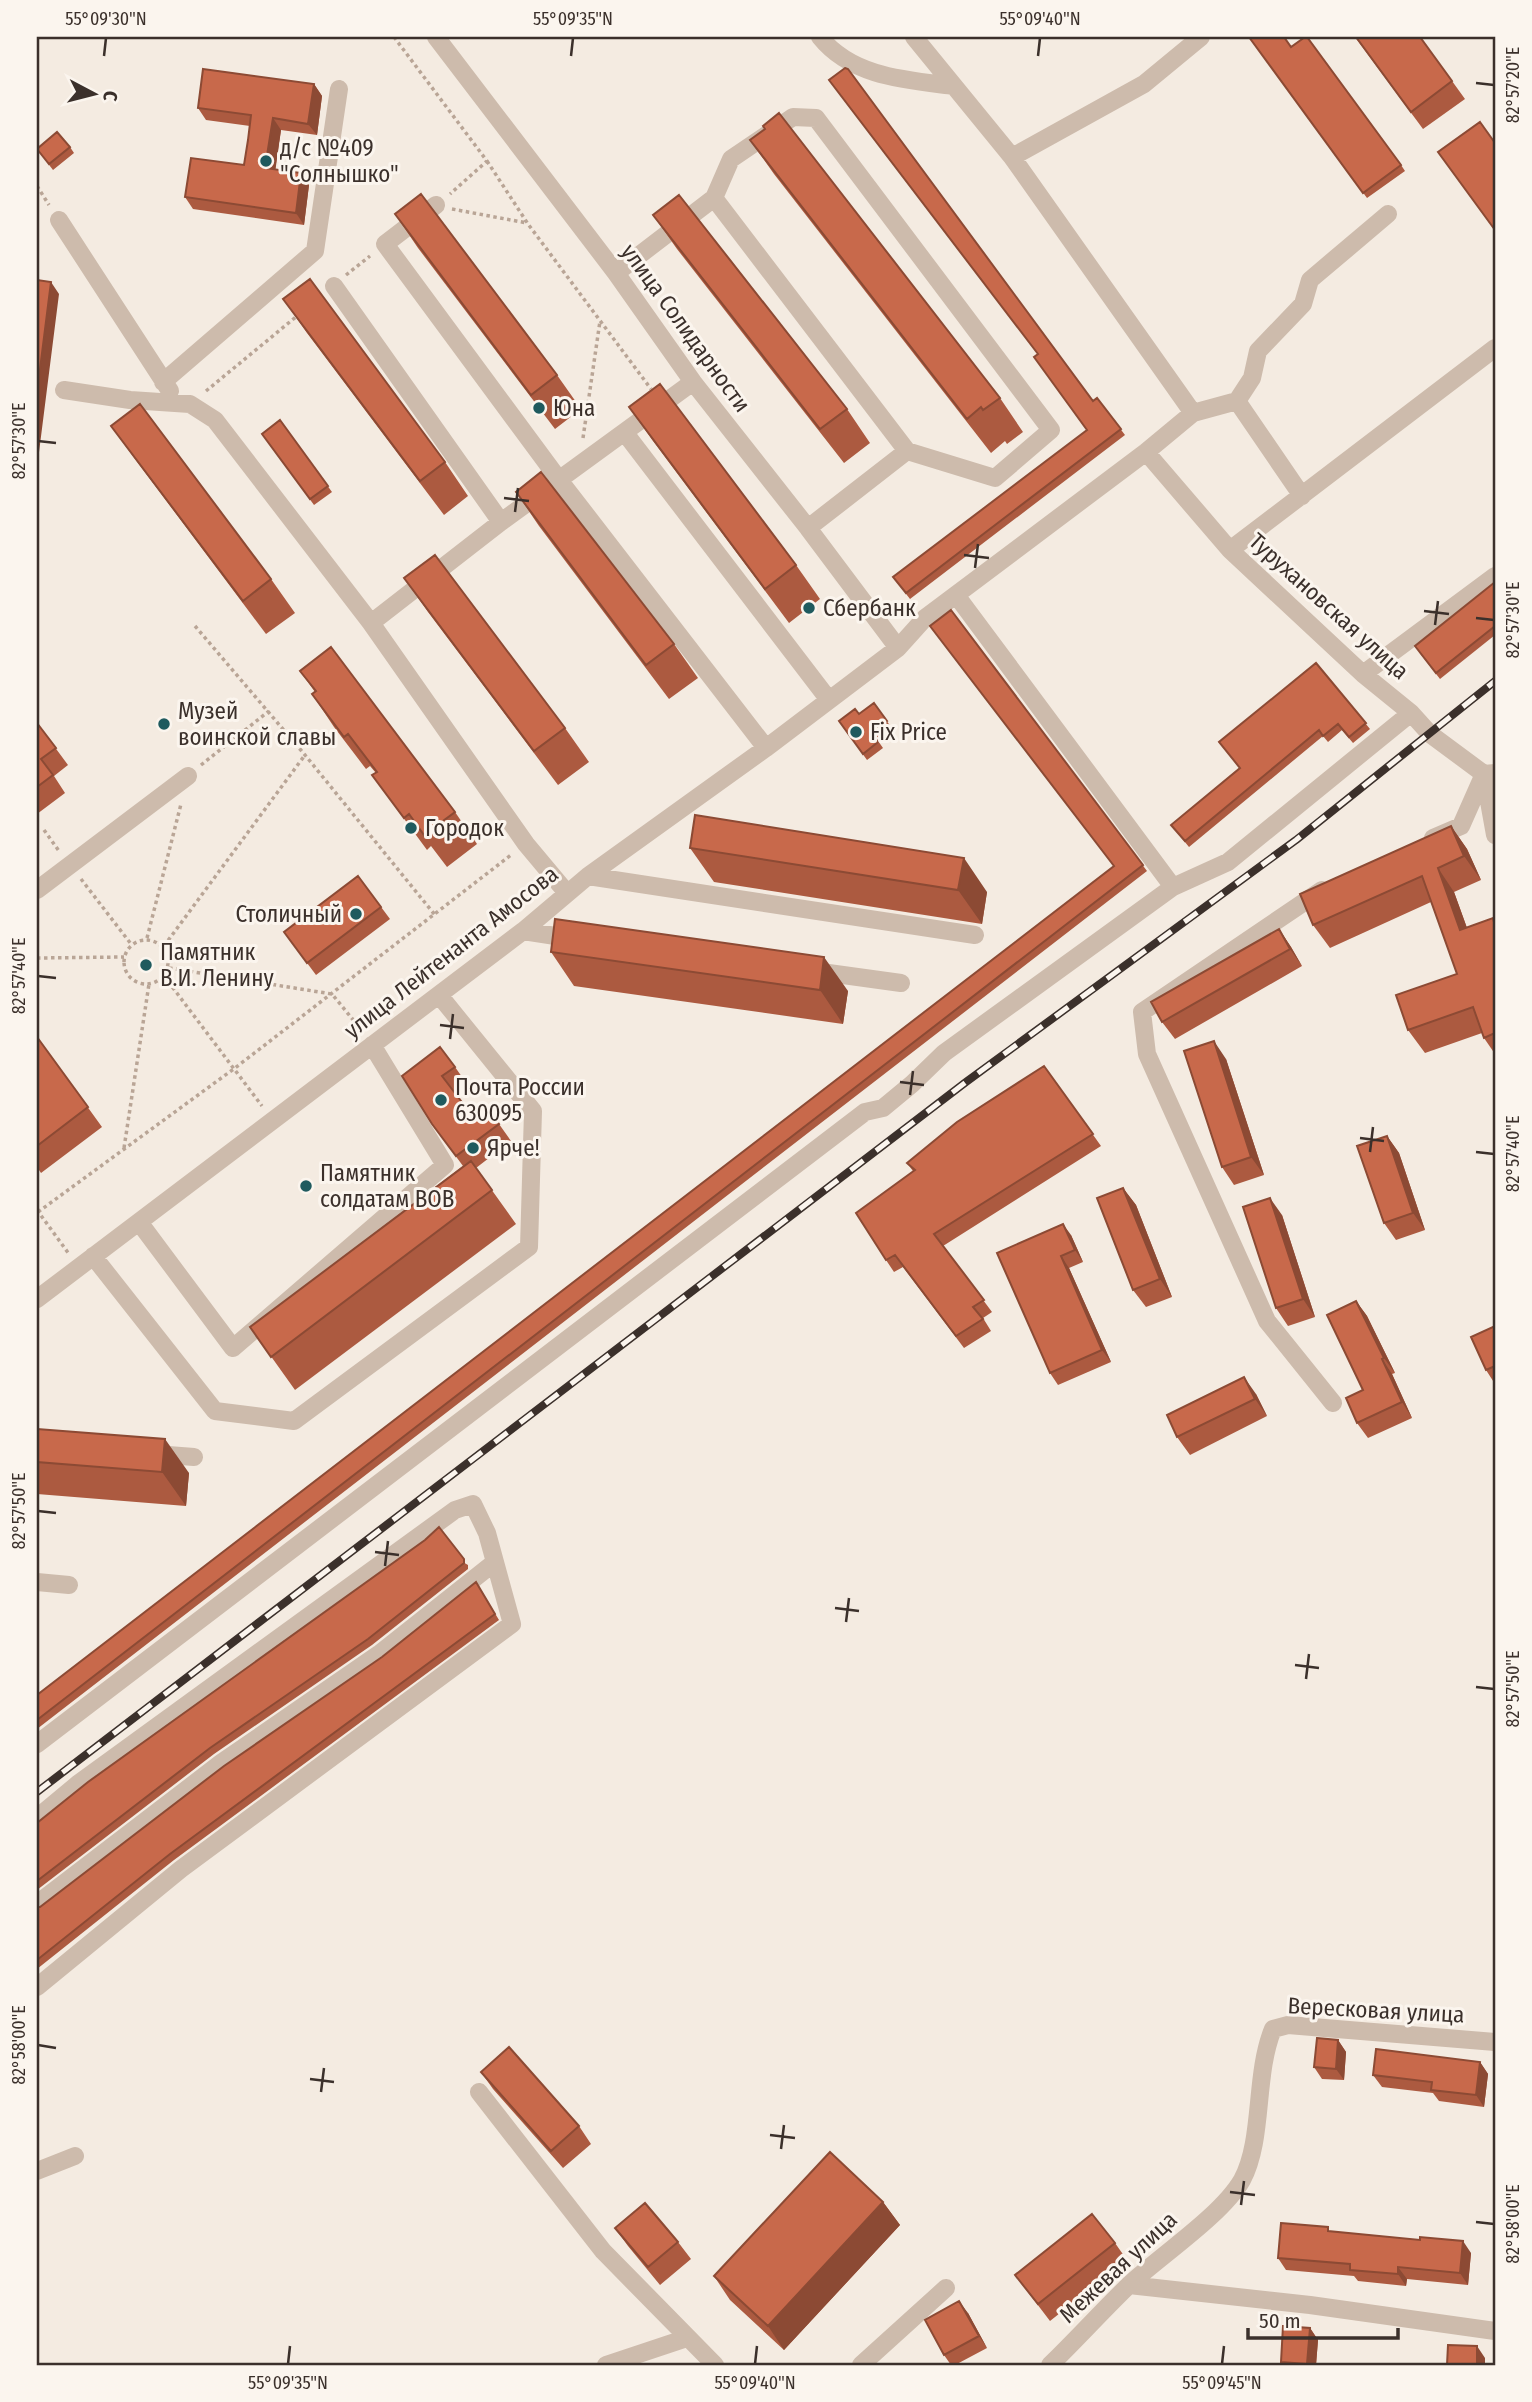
<svg xmlns="http://www.w3.org/2000/svg" width="1532" height="2402" font-family="'Fira Sans Condensed',sans-serif">
	<style>
		.lines { fill: none; stroke-linecap: round; stroke-linejoin: round }
		.path { stroke: #b9a596; stroke-width: 3.5; stroke-dasharray: 3.5 3.5; stroke-linecap: butt }
		.minor { stroke: #cdbbac; stroke-width: 18 }
		.rail-casing { stroke: #3b302b; stroke-width: 8 }
		.rail { stroke: #fbf5ee; stroke-width: 5; stroke-dasharray: 16; stroke-linecap: butt }
		.wall { fill: #ac5a40 }
		.shaded-wall { fill: #8c4a34 }
		.building { fill: #c8694b; stroke: #8c4a34; stroke-width: 2 }
		.ticks { fill: none; stroke: #3b302b; stroke-width: 2.5 }
		.poi-dot { fill: #1f5a5e; stroke: #fbf5ee; stroke-width: 2.5 }
		.labels { text-anchor: middle; stroke-width: 6; stroke-linejoin: round; paint-order: stroke }
		.poi-label { font-size: 23px; fill: #3b302b; stroke: #fbf5ee; text-anchor: start }
		.street-label { font-size: 23px; fill: #3b302b; stroke: #fbf5ee }
		.neatline { fill: none; stroke: #3b302b; stroke-width: 2.5 }
		.ticks-label { font-size: 18px; text-anchor: middle; fill: #3b302b }
	</style>
	<rect width="100%" height="100%" fill="#f4ebe1"/>
	<g class="lines">
		<path class="path" d="M394,37L487,161L450,194
			M487,161L528,224L651,389
			M37,186L49,205
			M452,209L527,223
			M346,275L370,256
			M206,391L297,316
			M583,438L600,321
			M195,626L305,755L435,915
			M201,765L269,711
			M44,830L59,851
			M81,879L131,944
			M147,938L181,804
			M124 962a22 22 0 1 1 44 0a22 22 0 1 1-44 0Z
			M164,946L305,755
			M37,958L124,957
			M169,968L332,994L363,1032
			M164,976L262,1106
			M124,1148L149,984
			M37,1210L69,1254
			M38,1212L235,1068L511,855"/>
		<path class="minor" d="M436,37L616,273L693,382L808,528L898,648
			M820,37C852,77 906,80 954,86
			M1012,157L1144,84L1201,37
			M714,198L907,451
			M436,205L385,244L560,481L766,748
			M59,220L170,391
			M616,273L714,198L731,159L793,117L816,118L1051,430L995,478L907,451L808,528
			M334,286L501,522
			M163,382L315,251L339,89
			M64,390L130,400L190,404L215,420L371,623L526,844L567,893
			M1237,401L1302,496
			M1193,413L1237,401L1252,378L1258,351L1303,304L1310,280L1388,214
			M625,433L829,700
			M1146,452L1230,550L1363,674L1411,713L1430,734L1484,774L1495,773
			M1230,550L1495,348
			M371,623L501,522L693,382
			M1363,674L1495,576
			M1484,774L1495,835
			M1433,838L1461,826L1484,774
			M588,876L975,935
			M1173,887L1228,862L1411,713
			M37,890L188,776
			M1322,890L1142,1012L1147,1054L1267,1321L1333,1403
			M523,931L575,939
			M814,971L901,983
			M139,1222L233,1348L445,1165L372,1045
			M93,1256L215,1411L294,1421L529,1247L533,1111L439,995
			M37,1299L523,931L588,876L766,748L898,648L925,618L1146,452L1193,413L1012,157L914,37
			M155,1454L194,1457
			M37,1582L69,1585
			M37,1744L865,1112L883,1108L912,1084L944,1053L1173,887L956,595
			M37,1818L79,1783L455,1510L473,1504L487,1533L512,1624L181,1869L37,1987
			M37,1904L221,1763L379,1654L495,1562
			M479,2092L603,2251L715,2365
			M37,2171L75,2156
			M1129,2285L1310,2305L1495,2331
			M606,2365L687,2338
			M861,2365L946,2288
			M1050,2365C1077,2339 1102,2311 1129,2285C1160,2256 1222,2215 1242,2180C1264,2139 1254,2075 1273,2029L1288,2025L1495,2042"/>
		<g class="rail-casing">
			<path id="rail" d="M37,1792L966,1082L1296,840L1495,681"/>
		</g>
		<use href="#rail" class="rail"/>
	</g>
	<path class="wall" d="M1249,37L1291,47L1401,165L1405,171L1367,198Z
		M1355,37L1452,81L1465,99L1423,129Z
		M314,84L322,96L317,135L281,130L275,170L301,173L309,185L304,225L193,209L185,197L244,165L250,126L206,120L198,108Z
		M750,140L1000,398L1023,432L1007,444L1005,441L991,453L774,174Z
		M70,147L74,153L53,170L37,149Z
		M395,214L557,375L581,409L555,429L418,248Z
		M653,215L847,409L870,443L844,463L677,249Z
		M283,299L445,462L468,496L444,515L307,333Z
		M1097,398L1125,435L910,599L893,577L1087,430L1093,401Z
		M629,407L796,565L820,599L789,623L653,441Z
		M280,420L332,492L314,505L262,434Z
		M111,426L271,579L295,613L266,634L135,459Z
		M516,492L674,644L698,678L669,699L539,526Z
		M404,578L565,728L589,762L558,785L428,612Z
		M1495,582V635L1440,679L1419,652Z
		M951,610L1147,871L37,1729V1695L1114,867Z
		M1316,663L1370,729L1353,743L1342,730L1328,742L1323,736L1189,847L1171,825L1240,768Z
		M300,671L455,812L477,844L447,867L431,846L427,850L372,775L376,773L370,766L366,769L334,727L312,694L315,692Z
		M874,703L891,727L876,738L883,748L867,760L839,721L859,714Z
		M37,723L68,765L54,776L65,793L37,814Z
		M1451,826L1467,849L1481,880L1454,892L1467,928L1495,922V1054L1484,1038L1482,1033L1425,1053L1408,1030L1457,974L1431,902L1330,948L1313,925Z
		M690,848L987,892L982,924L714,882Z
		M358,876L390,919L316,975L284,932Z
		M1279,929L1291,947L1302,966L1175,1039L1162,1022Z
		M551,952L848,991L843,1024L574,986Z
		M37,1037L102,1127L41,1173L37,1167Z
		M1226,1059L1264,1175L1234,1185L1222,1167Z
		M1044,1066L1101,1146L943,1246L992,1312L983,1318L991,1331L964,1348L903,1267L894,1272L886,1260L913,1171L907,1163Z
		M455,1067L467,1084L455,1093L471,1114L499,1124L511,1141L476,1168L516,1224L295,1390L250,1327L463,1166L432,1124L402,1076Z
		M1387,1136L1399,1153L1425,1230L1396,1240L1384,1223Z
		M1123,1188L1136,1205L1172,1297L1146,1307L1133,1290Z
		M1282,1215L1315,1317L1288,1326L1276,1308Z
		M1071,1235L1083,1262L1069,1268L1111,1362L1058,1385L1050,1373L997,1253Z
		M1356,1301L1367,1316L1395,1373L1392,1374L1412,1418L1368,1438L1357,1423L1363,1390Z
		M1495,1326V1384L1486,1370Z
		M1256,1394L1267,1416L1190,1455L1177,1437Z
		M37,1429L189,1473L186,1506L37,1494Z
		M425,1540L468,1565V1569L372,1645L214,1754L37,1890V1823Z
		M476,1582L499,1620L174,1860L37,1969V1907H40L382,1657Z
		M1338,2040L1346,2052L1344,2080L1322,2079L1314,2067Z
		M1480,2062L1488,2074L1484,2107L1439,2101L1433,2093L1382,2087L1373,2075Z
		M481,2072L579,2126L591,2144L563,2168L493,2089Z
		M883,2202L900,2225L784,2350L730,2300L714,2276Z
		M615,2228L678,2242L691,2259L660,2285L628,2246Z
		M1331,2231L1471,2253L1468,2285L1407,2279L1406,2286L1358,2281L1354,2276L1286,2270L1278,2258Z
		M1115,2243L1127,2260L1050,2321L1015,2275Z
		M968,2313L987,2348L955,2365H951L944,2355Z
		M1310,2328L1318,2340L1316,2365H1283L1281,2362Z"/>
	<path class="shaded-wall" d="M314,84L322,96L317,135L308,124Z
		M273,118L281,130L274,180L265,168Z
		M301,173L309,185L304,225L296,213Z
		M51,282L59,294L37,468V393Z
		M1451,826L1467,849L1481,880L1464,856Z
		M964,858L987,892L982,924L958,890Z
		M1438,868L1454,892L1476,953L1460,930Z
		M1279,929L1291,947L1302,966L1290,949Z
		M824,957L848,991L843,1024L820,990Z
		M1214,1041L1226,1059L1264,1175L1251,1157Z
		M1387,1136L1399,1153L1425,1230L1413,1213Z
		M1123,1188L1136,1205L1172,1297L1160,1279Z
		M1270,1198L1282,1215L1315,1317L1303,1299Z
		M1063,1224L1071,1235L1083,1262L1075,1250Z
		M1061,1256L1069,1268L1111,1362L1102,1350Z
		M1356,1301L1367,1316L1395,1373L1384,1358Z
		M1382,1359L1392,1374L1412,1418L1402,1402Z
		M1244,1377L1256,1394L1267,1416L1255,1399Z
		M165,1439L189,1473L186,1506L162,1472Z
		M1338,2040L1346,2052L1344,2080L1336,2069Z
		M1480,2062L1488,2074L1484,2107L1476,2095Z
		M883,2202L900,2225L784,2350L768,2326Z
		M1463,2241L1471,2253L1468,2285L1460,2273Z
		M1398,2267L1407,2279L1406,2286L1398,2274Z
		M959,2301L968,2313L987,2348L979,2336Z
		M1310,2328L1318,2340L1316,2365H1309L1307,2364Z
		M1477,2346L1485,2358V2365H1477Z"/>
	<path class="building" d="M1249,37H1284L1291,47L1305,37H1307L1401,165L1363,193Z
		M1356,37H1420L1452,81L1411,112Z
		M845,68L848,69L1093,401L1097,398L1121,429L906,593L893,577L1087,430L1034,357L1038,354L829,80Z
		M203,69L314,84L308,124L273,118L265,168L301,173L296,213L185,197L191,158L244,165L248,140L251,115L198,108Z
		M779,113L1000,398L983,410L981,407L967,419L750,140L765,129L763,126Z
		M1480,122L1495,143V230L1438,152Z
		M57,132L70,147L49,164L37,149Z
		M421,194L557,375L531,395L395,214Z
		M679,195L847,409L820,429L653,215Z
		M310,279L445,462L420,481L283,299Z
		M37,280L51,282L37,393Z
		M660,384L796,565L765,589L629,407Z
		M140,404L271,579L243,601L111,426Z
		M280,420L328,486L310,499L262,434Z
		M541,472L674,644L646,665L516,492Z
		M435,555L565,728L534,751L404,578Z
		M1495,582V626L1436,673L1415,646Z
		M951,610L1143,865L37,1720V1695L1114,866L930,626Z
		M331,647L455,812L424,835L409,814L404,818L372,775L377,772L348,734L344,737L312,694L316,691L300,671Z
		M1316,663L1366,723L1349,737L1338,724L1323,736L1319,730L1185,841L1171,825L1240,768L1219,742Z
		M874,703L887,721L871,732L878,742L863,754L839,721L855,709L859,714Z
		M37,723L56,748L41,759L53,775L37,787Z
		M695,815L964,858L958,890L690,848Z
		M1451,826L1464,856L1438,868L1460,930L1493,918L1495,926V1033L1484,1038L1473,1007L1408,1030L1396,995L1457,974L1422,876L1313,925L1300,894Z
		M358,876L381,907L307,963L284,932Z
		M555,919L824,957L820,990L551,952Z
		M1279,929L1290,949L1162,1022L1151,1002Z
		M37,1037L88,1107L37,1146Z
		M1214,1041L1251,1157L1222,1167L1184,1051Z
		M440,1047L455,1067L442,1076L471,1114L484,1105L499,1124L456,1156L432,1124L402,1076Z
		M1044,1066L1093,1134L934,1234L984,1300L973,1307L983,1319L956,1336L895,1255L886,1260L856,1213L915,1170L907,1163L957,1122Z
		M1387,1136L1413,1213L1384,1223L1357,1146Z
		M471,1161L492,1190L271,1357L250,1327Z
		M1123,1188L1160,1279L1133,1290L1097,1198Z
		M1270,1198L1303,1299L1276,1308L1243,1207Z
		M1063,1224L1075,1250L1061,1256L1102,1350L1050,1373L997,1253Z
		M1356,1301L1384,1358L1382,1359L1402,1402L1357,1423L1346,1398L1363,1390L1327,1315Z
		M1495,1326V1366L1486,1370L1471,1337Z
		M1244,1377L1255,1399L1177,1437L1167,1415Z
		M37,1429L165,1439L162,1472L37,1462Z
		M439,1527L464,1559V1563L368,1639L210,1748L37,1881V1823L88,1782L425,1540Z
		M476,1582L495,1614L170,1854L37,1960V1907H40L224,1766L382,1657Z
		M1317,2038L1338,2040L1336,2069L1314,2067Z
		M509,2047L579,2126L551,2151L481,2072Z
		M1376,2049L1480,2062L1476,2095L1431,2090L1432,2082L1373,2075Z
		M830,2152L883,2202L768,2326L714,2276Z
		M645,2203L678,2242L648,2267L615,2228Z
		M1092,2214L1115,2243L1038,2304L1015,2275Z
		M1281,2223L1328,2227V2231L1420,2240V2237L1463,2241L1460,2273L1398,2267V2274L1350,2270V2264L1278,2258Z
		M959,2301L979,2336L944,2355L925,2320Z
		M1283,2326L1310,2328L1307,2364L1281,2362Z
		M1448,2345L1477,2346V2365H1447Z"/>
	<path class="ticks" d="M104,56L106,38M571,56L573,38M1038,56L1040,38M1476,83L1494,85M38,441L56,443M504,498L529,501M515,512L518,488M964,555L989,558M975,568L978,544M1424,611L1449,614M1476,618L1494,620M1435,625L1438,601M38,976L56,978M440,1025L464,1028M450,1039L453,1014M900,1082L924,1085M910,1095L913,1071M1360,1138L1384,1141M1370,1152L1373,1127M1476,1152L1494,1154M38,1511L56,1513M375,1552L399,1555M385,1566L388,1541M835,1608L859,1611M846,1622L849,1598M1295,1665L1319,1668M1306,1679L1309,1654M1476,1687L1494,1689M38,2045L56,2048M310,2079L334,2082M321,2092L324,2068M770,2135L795,2138M781,2149L784,2125M1230,2192L1255,2195M1241,2205L1244,2181M1476,2222L1494,2224M288,2364L290,2346M755,2364L757,2346M1222,2364L1224,2346"/>
	<g class="poi-dot">
		<circle cx="266" cy="161" r="7"/>
		<circle cx="539" cy="408" r="7"/>
		<circle cx="809" cy="608" r="7"/>
		<circle cx="164" cy="724" r="7"/>
		<circle cx="856" cy="732" r="7"/>
		<circle cx="411" cy="828" r="7"/>
		<circle cx="356" cy="914" r="7"/>
		<circle cx="146" cy="965" r="7"/>
		<circle cx="441" cy="1100" r="7"/>
		<circle cx="473" cy="1148" r="7"/>
		<circle cx="306" cy="1186" r="7"/>
	</g>
	<g class="labels">
		<g class="poi-label">
			<text x="280" y="156">д/с №409<tspan x="280" dy="26">"Солнышко"</tspan></text>
			<text x="553" y="416">Юна</text>
			<text x="823" y="616">Сбербанк</text>
			<text x="178" y="719">Музей<tspan x="178" dy="26">воинской славы</tspan></text>
			<text x="870" y="740">Fix Price</text>
			<text x="425" y="836">Городок</text>
			<text x="342" y="922" text-anchor="end">Столичный</text>
			<text x="160" y="960">Памятник<tspan x="160" dy="26">В.И. Ленину</tspan></text>
			<text x="455" y="1095">Почта России<tspan x="455" dy="26">630095</tspan></text>
			<text x="487" y="1156">Ярче!</text>
			<text x="320" y="1181">Памятник<tspan x="320" dy="26">солдатам ВОВ</tspan></text>
		</g>
		<g class="street-label">
			<text transform="translate(686 328) rotate(54)" y="8">улица Солидарности</text>
			<text transform="translate(1329 606) rotate(42)" y="8">Турухановская улица</text>
			<text transform="translate(451 952) rotate(-38)" y="8">улица Лейтенанта Амосова</text>
			<text transform="translate(1376 2010) rotate(3)" y="8">Вересковая улица</text>
			<text transform="translate(1118 2267) rotate(-43)" y="8">Межевая улица</text>
		</g>
	</g>
	<rect width="1532" height="2402" fill="none" stroke="#fbf5ee" stroke-width="77"/>
	<g transform="translate(94 94) rotate(97)" stroke="#fbf5ee" stroke-width="5" paint-order="stroke">
	<path d="M0-5L12 26L0 18L-12 26Z" fill="#3b302b"/>
	<text y="-10" font-size="19" font-weight="bold" text-anchor="middle" fill="#3b302b">С</text>
	</g>
	<path d="M1248 2328v10h150v-10" fill="none" stroke="#3b302b" stroke-width="3.5"/>
	<text x="1259" y="2328" font-size="21" fill="#3b302b" stroke="#fbf5ee" stroke-width="5" paint-order="stroke">50 m</text>
	<rect x="38" y="38" width="1456" height="2326" class="neatline"/>
	<g class="ticks-label">
		<text x="106" y="25">55°09'30"N</text>
		<text x="573" y="25">55°09'35"N</text>
		<text x="1040" y="25">55°09'40"N</text>
		<text transform="translate(1513 85) rotate(-90)" y="6">82°57'20"E</text>
		<text transform="translate(19 441) rotate(-90)" y="6">82°57'30"E</text>
		<text transform="translate(1513 620) rotate(-90)" y="6">82°57'30"E</text>
		<text transform="translate(19 976) rotate(-90)" y="6">82°57'40"E</text>
		<text transform="translate(1513 1154) rotate(-90)" y="6">82°57'40"E</text>
		<text transform="translate(19 1511) rotate(-90)" y="6">82°57'50"E</text>
		<text transform="translate(1513 1689) rotate(-90)" y="6">82°57'50"E</text>
		<text transform="translate(19 2045) rotate(-90)" y="6">82°58'00"E</text>
		<text transform="translate(1513 2224) rotate(-90)" y="6">82°58'00"E</text>
		<text x="288" y="2389">55°09'35"N</text>
		<text x="755" y="2389">55°09'40"N</text>
		<text x="1222" y="2389">55°09'45"N</text>
	</g>
</svg>
